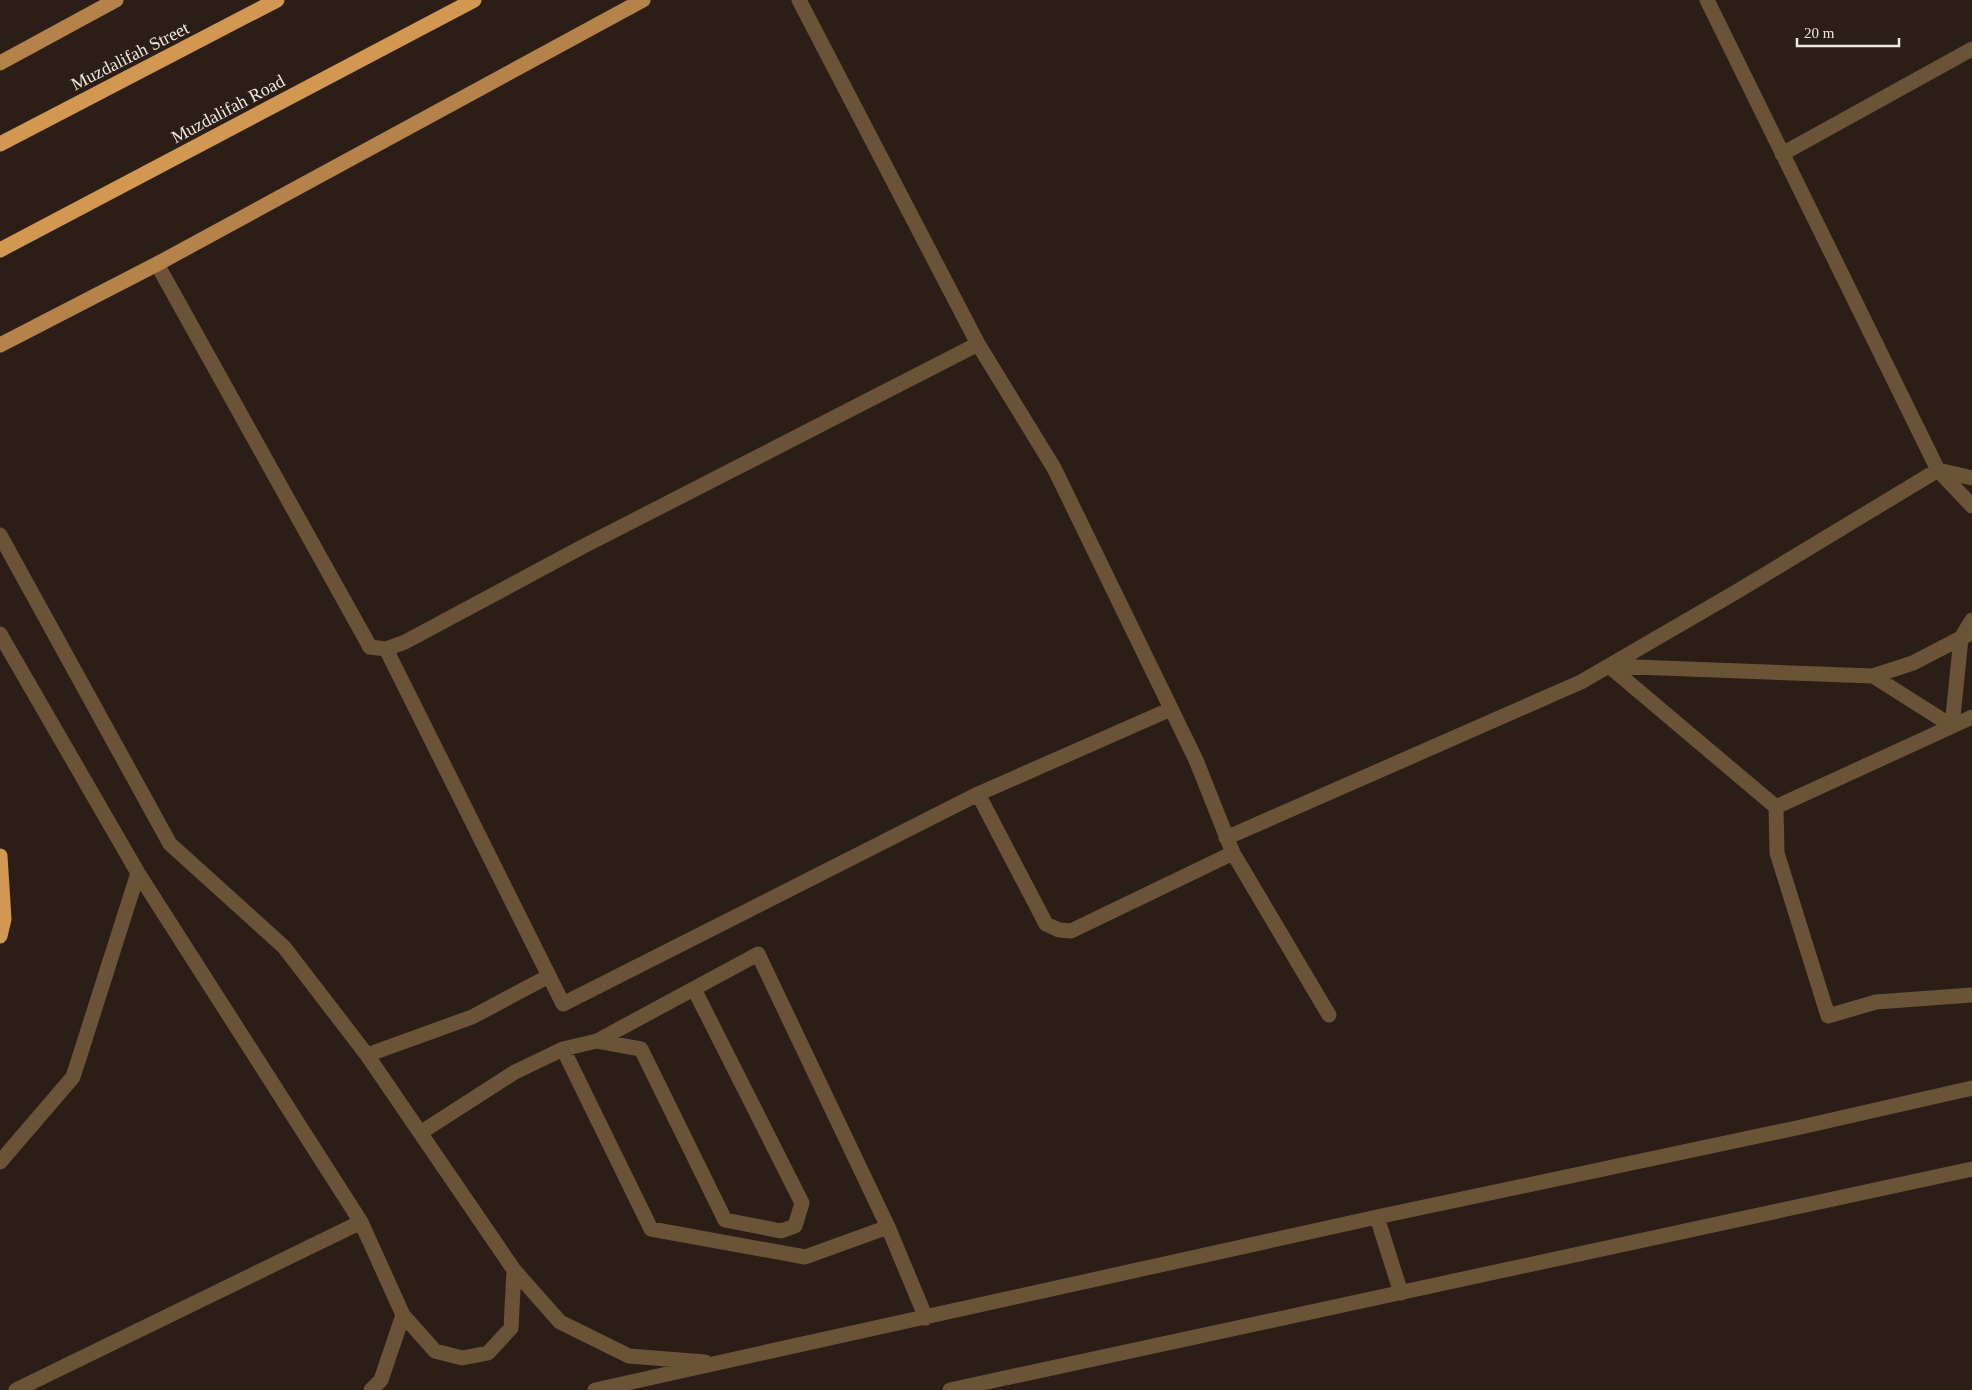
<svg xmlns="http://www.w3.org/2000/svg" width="1972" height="1390" font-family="Georgia,serif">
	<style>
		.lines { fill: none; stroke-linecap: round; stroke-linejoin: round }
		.minor { stroke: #6b5338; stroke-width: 15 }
		.major { stroke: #b5834a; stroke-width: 15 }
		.highway { stroke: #d29750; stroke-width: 15 }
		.labels { text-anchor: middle; stroke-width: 4; stroke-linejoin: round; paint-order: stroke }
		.street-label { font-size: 18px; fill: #efe6e1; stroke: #2a1e16 }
	</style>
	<rect width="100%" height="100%" fill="#2a1e16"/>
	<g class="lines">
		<path class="minor" d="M799,0L978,344L1054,468L1196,760L1233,853L1329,1015
			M1782,154L1972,49
			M157,264L370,647L386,649L405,642L582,547L978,344
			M1938,470L1972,506
			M1938,470L1972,478
			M0,535L170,844L284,947L367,1055L514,1270L560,1322L629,1356L705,1362
			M0,634L138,873L361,1222L403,1315L381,1380L371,1390
			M386,649L563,1004L978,794L1171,709
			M1609,666L1776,807L1777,853L1828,1016L1876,1002L1972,995
			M1609,666L1873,676L1913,663L1961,638L1972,620
			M1873,676L1952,726L1961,638L1967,635
			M978,794L1046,924L1059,930L1071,931L1233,853
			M1776,807L1972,717
			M1226,838L1581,682L1736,592L1938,470L1707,0
			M597,1041L641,1049L725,1220L781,1231L795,1226L802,1203L694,989
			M563,1049L597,1041L758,954L888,1227L926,1318
			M367,1055L472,1017L549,976
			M420,1133L515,1072L563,1049L651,1229L805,1257L888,1227
			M0,1162L73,1077L138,873
			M1377,1217L1401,1293
			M403,1315L435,1351L462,1358L488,1353L511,1328L514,1270
			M16,1390L361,1222
			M595,1390L1377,1217L1801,1127L1972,1088
			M950,1390L1972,1169"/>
		<path class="major" d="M0,63L116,0
			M0,345L157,264L643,0"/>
		<path class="highway" d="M0,144L277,0
			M0,250L474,0
			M0,856L4,919L0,936"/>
	</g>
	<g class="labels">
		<g class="street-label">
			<text transform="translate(130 56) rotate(-27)" y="6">Muzdalifah Street</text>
			<text transform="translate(228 109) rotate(-28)" y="6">Muzdalifah Road</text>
		</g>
	</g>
	<path d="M1797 38v8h102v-8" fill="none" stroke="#efe6e1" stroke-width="2.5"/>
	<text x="1804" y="38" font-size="15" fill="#efe6e1" stroke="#2a1e16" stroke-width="4" paint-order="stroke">20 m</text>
</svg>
